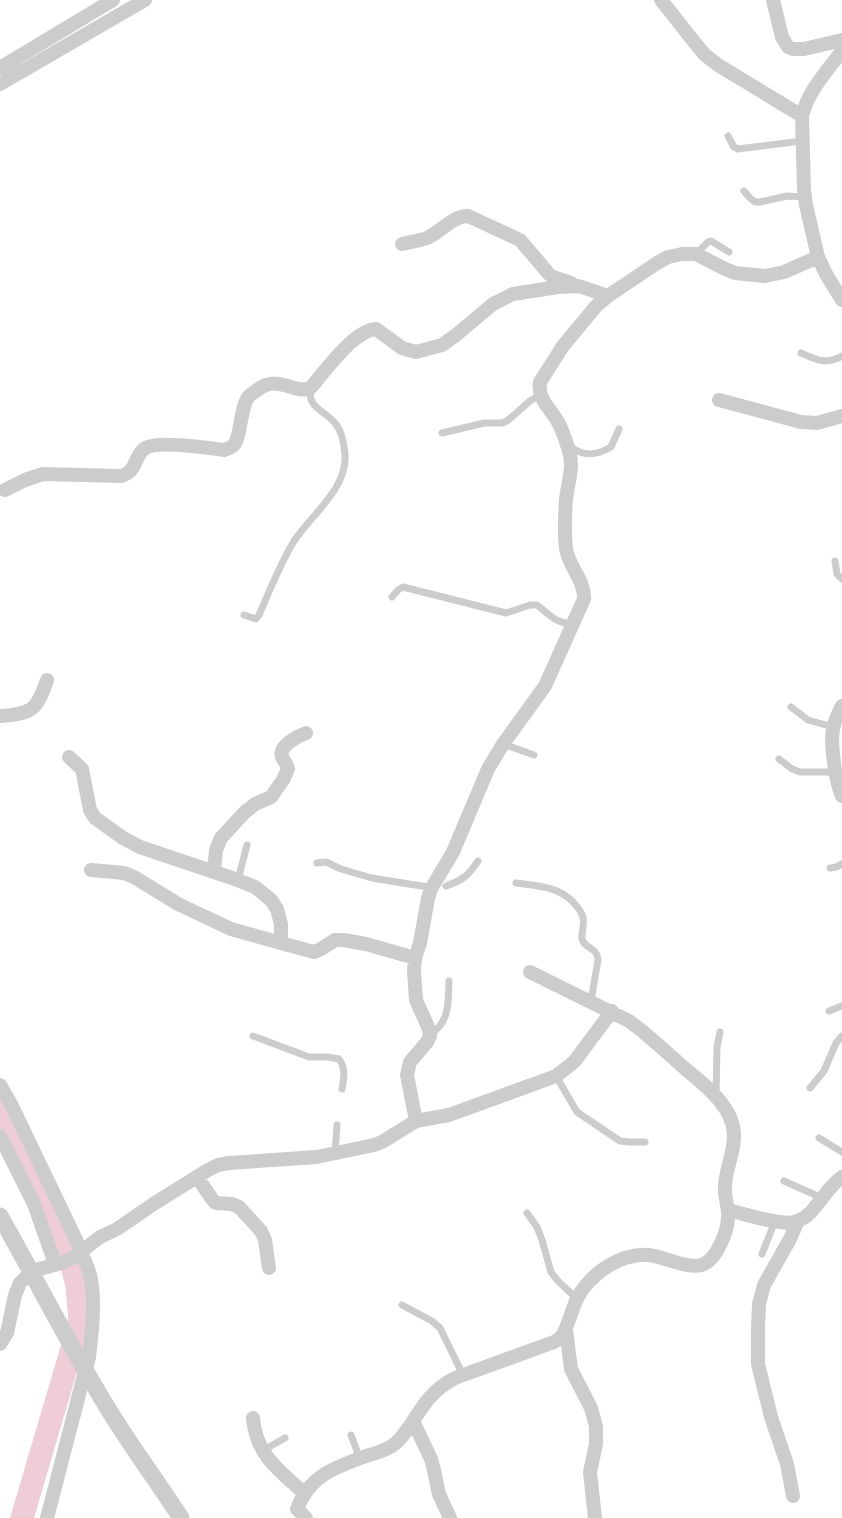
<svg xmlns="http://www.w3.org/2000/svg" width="842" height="1518" font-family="Montserrat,sans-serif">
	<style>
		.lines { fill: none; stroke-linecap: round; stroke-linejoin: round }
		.river { stroke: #eecdd6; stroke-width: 23 }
		.service { stroke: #ccc; stroke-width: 7 }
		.minor { stroke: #ccc; stroke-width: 14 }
		.tertiary { stroke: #ccc; stroke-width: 17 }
		.minor-bridge { stroke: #ccc; stroke-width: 14 }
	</style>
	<rect width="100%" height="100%" fill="#fff"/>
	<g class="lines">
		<path class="river" d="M0,1104L70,1258L77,1286L80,1321L22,1518"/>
		<path class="service" d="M728,136L734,147L738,149L802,141
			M744,191L750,198L755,202H760L787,196L805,197
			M696,254L708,242L711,241L729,252
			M801,353C817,360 825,365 842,356
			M442,433L484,423H502L507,421L530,401L540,395
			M570,446C583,457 596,456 611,447L619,429
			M835,561L837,574L842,579
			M392,597L398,590L403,587L506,613L530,605H537C550,615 555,623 573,624
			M244,615L256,619L259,615C270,590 280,564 294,541C312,514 348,488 345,454C344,443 342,431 335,423C323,409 308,409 310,388
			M791,707L808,720L833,727
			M503,744L534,755
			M779,759L792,769L800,772H836
			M317,863L326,862L341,869L372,878L434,888
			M830,868L836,867L842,864
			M238,880L247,845
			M516,883C537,886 558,886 573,902C577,906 581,911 583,917C585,924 581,932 582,939C585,950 597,946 598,960L591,1001
			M446,886C463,880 468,876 478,861
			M829,1011L842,1006
			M430,1035C450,1021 448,1004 449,981
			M253,1036L309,1057H328L339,1059C346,1069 344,1078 342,1089
			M556,1076L577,1112L620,1141L629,1142H645
			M810,1088L824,1071L836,1043L842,1036
			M716,1095L717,1047L720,1032
			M819,1138L842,1152
			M335,1153L337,1125
			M784,1181L822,1198
			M527,1213L537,1227L542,1240L551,1272L558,1281L577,1299
			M762,1254L775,1221
			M402,1305L432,1321L440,1328L463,1375
			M351,1435L360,1459
			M262,1451L285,1438"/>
		<path class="minor" d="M661,0L695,43L705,55L718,65L802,116
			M773,0L782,37L788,47L793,49H804L842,40
			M842,51C827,71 808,91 802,116L804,190L806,205L818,257L826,274L842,300
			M0,68L113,0
			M0,84L145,0
			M402,244C410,242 419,241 427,238C441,232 452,216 468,216L520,240L549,274L553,277L571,283
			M719,400L801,422L817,423L842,416
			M5,490L25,480L43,474L121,476C138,471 133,458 144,449C155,440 209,448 224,450C227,449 230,448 233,446C241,439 240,407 249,396C251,394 255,392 257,390C279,373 293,395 310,388C315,384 318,378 322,374C334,360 357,330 376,329L402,348L416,352L442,345L456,335L493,304L513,294L558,287L579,286L608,296
			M842,706C838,714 834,721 833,730C830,743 836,784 842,796
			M0,716C32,714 37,710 47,680
			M69,757L82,769L90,810L95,818L123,838L140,847L232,878L255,887L271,900L277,909L281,924V943
			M91,870L124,873L134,877L178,904L231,929L281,943L314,952L321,949L335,940H343L366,944L415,958
			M214,871L216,850L221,838L245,812L255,804L271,797L283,780L288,769C287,764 284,761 282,757C278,746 298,736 306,733
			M0,1085L11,1104L82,1252C84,1260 88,1267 90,1275C96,1298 92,1334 89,1357
			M416,1121L407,1075L410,1062L427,1042L430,1036L429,1029L416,1000L414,970L415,958L420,943L428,898L431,889L453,852L488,769L503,744L545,686L584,599C585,580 568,566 566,548C564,532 565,514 566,499C568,483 574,466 569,451C566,441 563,431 558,422C551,409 537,399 540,382L563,346L597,305L608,296L657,263L668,257L682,254H696L725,269L735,273L765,276L784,272L818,257
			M0,1136L34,1204L55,1264
			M197,1177L212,1199L216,1203L232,1204L239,1207L261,1231L265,1240L269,1268
			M728,1210C744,1214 782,1226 795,1222C801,1220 807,1216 811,1212C822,1200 829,1186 842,1177
			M566,1330L571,1369L591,1408L596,1426V1444L590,1472L595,1518
			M0,1344L7,1333L15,1295L20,1283L32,1271L62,1263L74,1257L100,1237L117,1229L155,1203L208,1170L218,1165L229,1163L317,1157L374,1145L382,1142L416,1121L449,1115L556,1076L574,1062L612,1011
			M253,1418C256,1455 279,1470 304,1493
			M413,1421L431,1459L434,1470L439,1494L450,1518
			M793,1496L787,1464L771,1417L758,1364V1329L759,1304L764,1285L790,1239L798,1221
			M47,1518L82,1383
			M306,1518L297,1509C310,1474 337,1467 369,1455C377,1453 385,1450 392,1446C400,1441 404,1433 410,1426C423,1405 433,1389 455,1378L554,1342C556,1341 559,1339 561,1337C566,1332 572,1310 576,1301C582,1287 595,1274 608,1266C620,1259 634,1254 648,1255C664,1256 690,1271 704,1264C717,1258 728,1231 728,1217C729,1209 726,1202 725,1193C723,1173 735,1154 734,1134C733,1105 702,1083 682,1066C669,1054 655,1042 641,1030L629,1021L530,972"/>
		<path class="tertiary" d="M0,1216C36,1279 69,1345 107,1407C130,1445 157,1481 181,1518"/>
		<path class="minor-bridge" d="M82,1383L89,1357"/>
	</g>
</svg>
